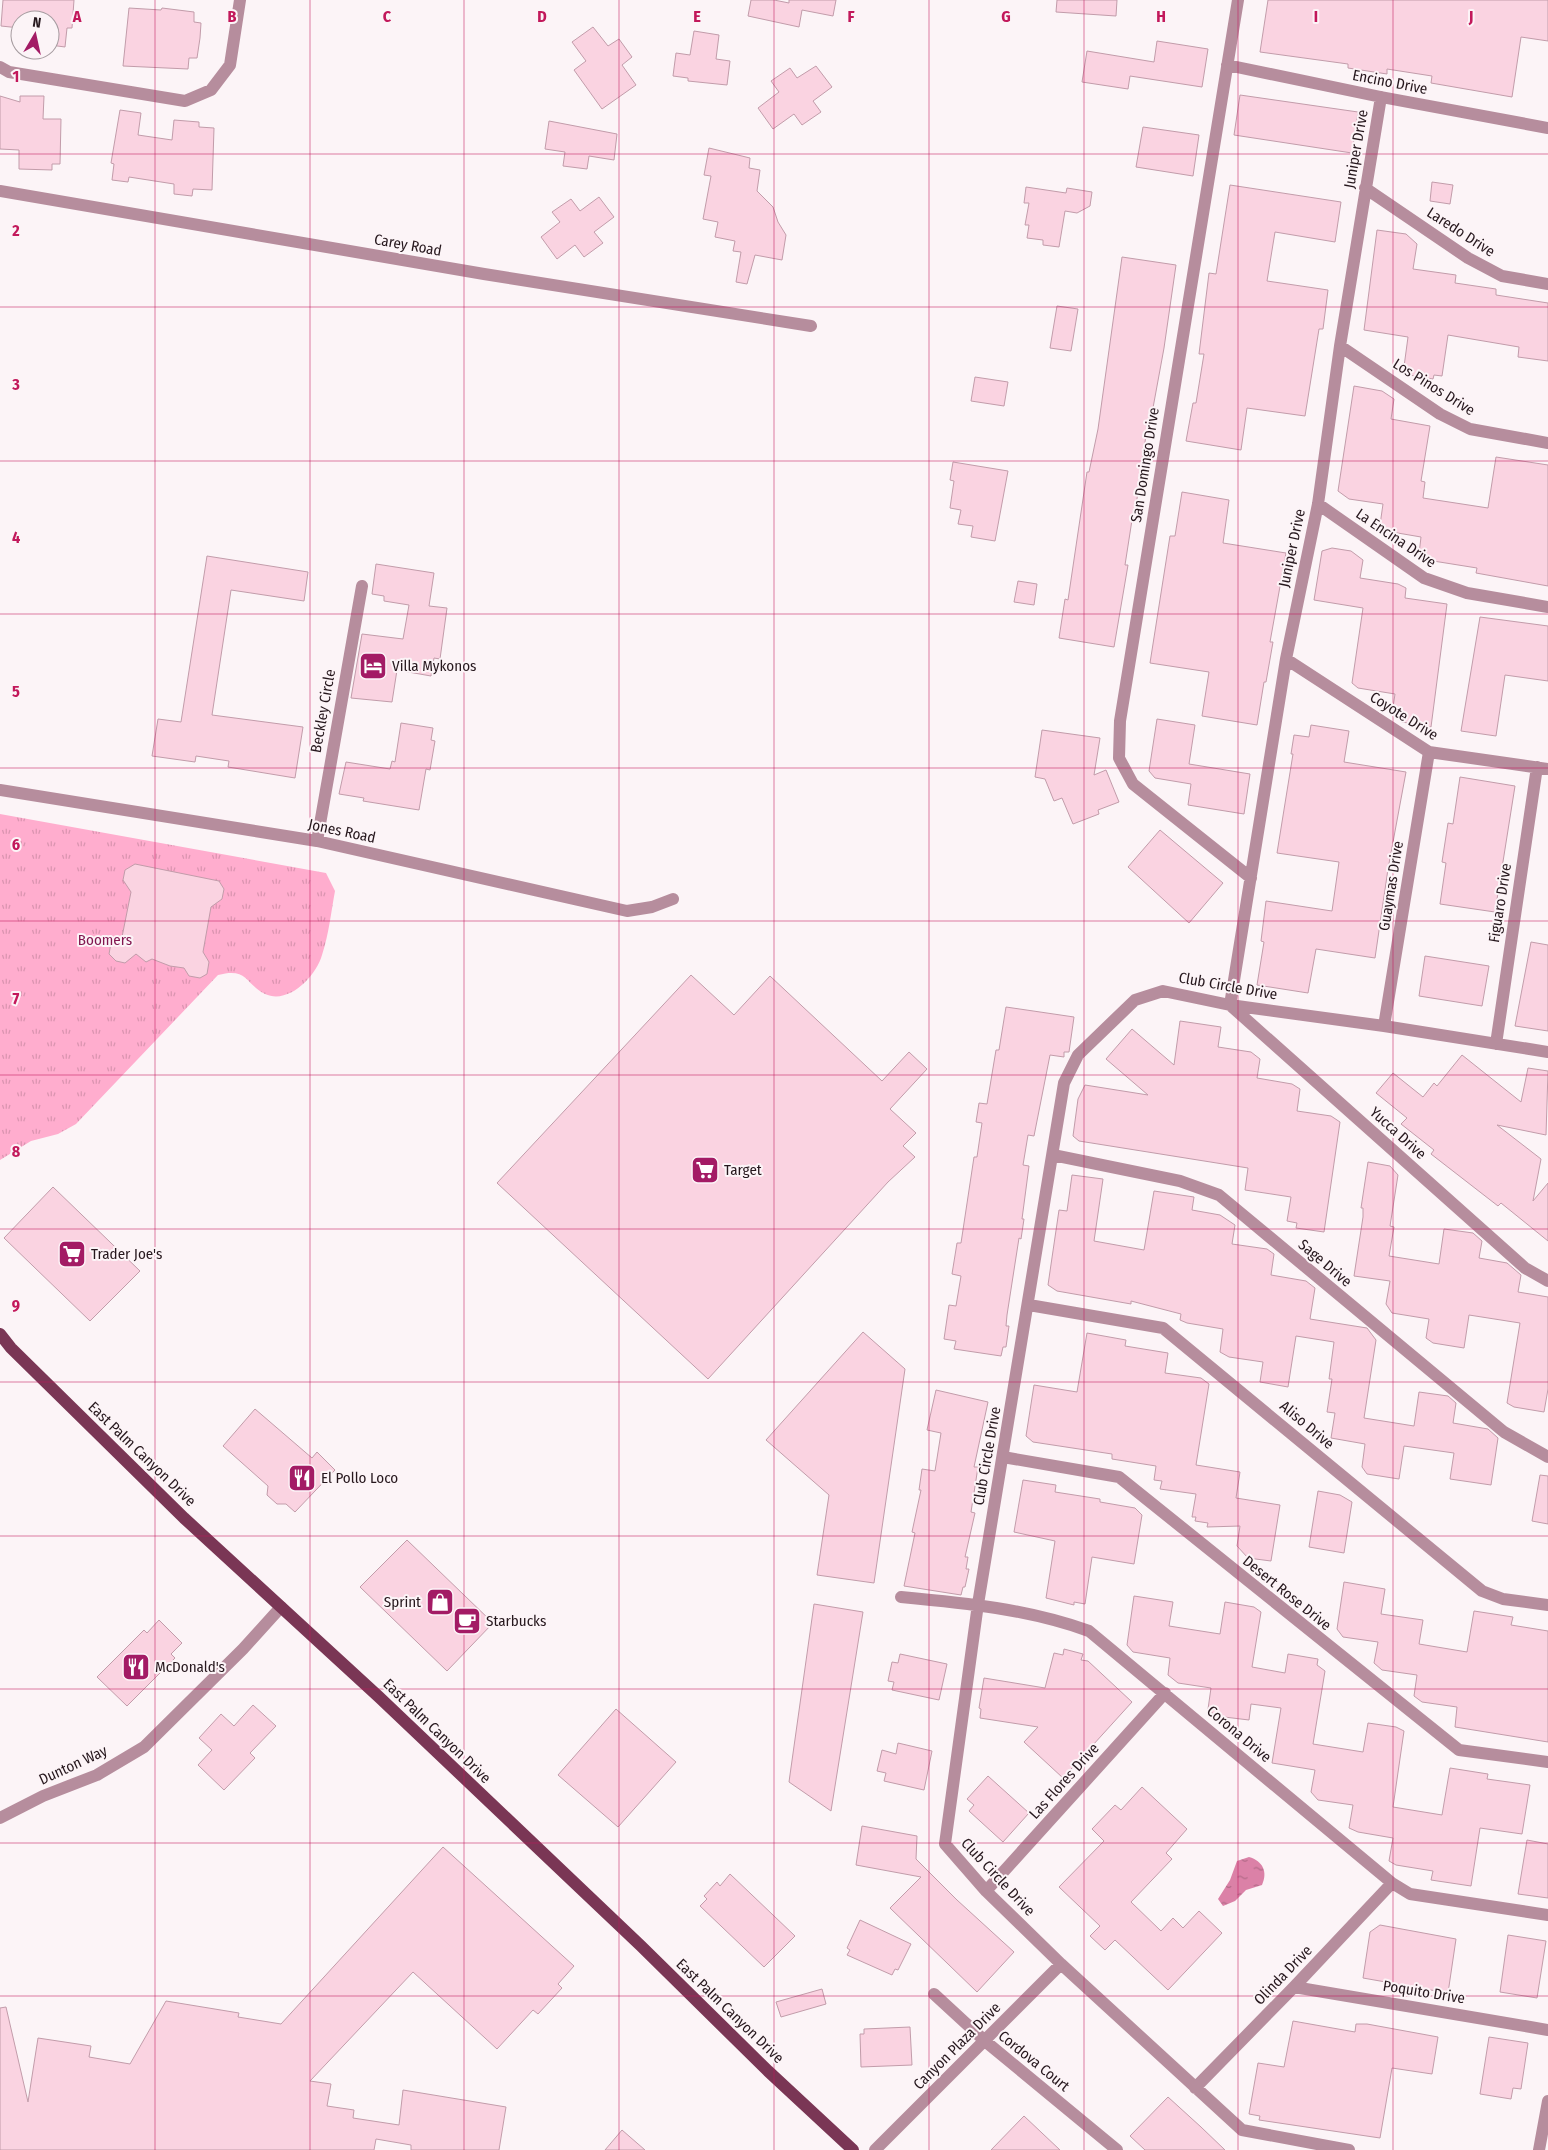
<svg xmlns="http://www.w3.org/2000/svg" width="1548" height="2150" font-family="'Fira Sans Condensed',sans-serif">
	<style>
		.park { fill: url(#park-tufts) }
		.water { fill: url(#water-ripples) }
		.building { fill: #fad3e1; stroke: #c29caa }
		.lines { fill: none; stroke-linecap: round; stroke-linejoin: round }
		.street { stroke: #b68d9d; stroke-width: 12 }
		.primary { stroke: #7a3655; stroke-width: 12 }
		.grid { fill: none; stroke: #c2185b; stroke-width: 1; stroke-opacity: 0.55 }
		.labels { text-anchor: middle; stroke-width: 4; stroke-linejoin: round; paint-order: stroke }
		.street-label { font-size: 15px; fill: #26171d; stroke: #fcf4f7 }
		.poi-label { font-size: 15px; fill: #26171d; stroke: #fcf4f7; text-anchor: start }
		.park-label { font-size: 15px; fill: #821750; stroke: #fcf4f7 }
		.grid-label { font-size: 16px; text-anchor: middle; font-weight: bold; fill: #c2185b; stroke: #fcf4f7; stroke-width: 4; stroke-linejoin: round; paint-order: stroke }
	</style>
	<defs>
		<pattern id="park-tufts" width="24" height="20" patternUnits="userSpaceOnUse" patternTransform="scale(1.25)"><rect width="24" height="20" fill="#ffadce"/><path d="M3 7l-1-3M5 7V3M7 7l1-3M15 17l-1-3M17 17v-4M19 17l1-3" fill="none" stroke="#da94b0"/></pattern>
		<pattern id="water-ripples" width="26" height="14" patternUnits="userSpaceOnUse" patternTransform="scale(1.25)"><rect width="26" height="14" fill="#db81a7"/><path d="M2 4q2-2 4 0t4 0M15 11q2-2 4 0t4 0" fill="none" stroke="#b16987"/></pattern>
	</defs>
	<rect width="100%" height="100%" fill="#fcf4f7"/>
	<path class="park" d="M0,814L326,873L335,891C331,912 329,934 322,955C316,976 289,1005 265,994C245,984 248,967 218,975L76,1124L58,1134L31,1141L0,1160Z"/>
	<path class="water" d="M1249,1857C1263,1861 1268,1872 1262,1885L1246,1890L1235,1901L1223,1906L1218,1899L1230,1880L1237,1861Z"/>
	<path class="building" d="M3,0H74L72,28H67L65,47L50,45V20H20V28L1,26Z
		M751,0H774L789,3V0H836L833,16L802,10L799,27L748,16Z
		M1057,0H1117L1116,16L1056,12Z
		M1268,0H1548V41L1521,37L1512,97L1431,83L1432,76L1387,69V74L1348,68V64L1260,52Z
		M129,8L161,10L162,8L194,12V22L201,23L200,38L197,58H189L188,69L123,66Z
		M593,27L608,46L619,39L632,57L622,65L636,85L602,109L574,70L586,61L572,42Z
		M694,31L719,35L716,59L730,61L727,85L688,81V78L673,76L676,53L690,55Z
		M1157,41L1208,49L1202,87L1130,76L1128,89L1082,82L1087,51L1154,62Z
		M816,66L832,87L813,101L821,112L802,125L794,114L773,129L758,108L779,92L771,81L790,68L797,78Z
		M1240,95L1358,112L1352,153L1234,135Z
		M0,96L20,102V96H44L43,119H61L60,164H52V170L19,169V150L0,149Z
		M120,110L141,113L138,135L172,140L174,120L199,122V127L214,128L212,190L193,189L192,196L174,194V184L129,177L128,182L112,180L114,164L111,163Z
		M549,121L617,134L614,160L589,156L587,169L563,166L565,152L545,149Z
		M1143,127L1199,135L1193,176L1136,167Z
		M709,148L750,158L749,168L760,170L757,191L773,207L778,222L786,235L782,260L755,255L747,284L736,282L741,252L733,251L735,241L715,237L718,222L703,219L711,176L704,175Z
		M1432,182L1453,185L1450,204L1430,201Z
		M1230,185L1341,202L1335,242L1275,232L1267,281L1328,290L1323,329H1319L1305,416L1247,408L1241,450L1186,441L1193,403H1196L1204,354H1199L1209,273L1216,274Z
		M1026,187L1066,193L1067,188L1092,192L1090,206L1077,213L1065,211L1059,247L1043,245V240L1027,238L1029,225H1025L1029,203H1024Z
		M599,197L614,217L594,232L603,243L584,257L575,245L557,259L541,237L560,222L552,212L571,199L580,211Z
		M1377,230L1406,234L1417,244L1413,269L1456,275L1455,283L1496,289V295L1548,303V361L1518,357L1519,347L1448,335L1442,376L1434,375L1433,379L1403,374L1408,337L1364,330Z
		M1122,257L1176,265L1164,348L1148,435H1146L1134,520H1132L1125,565H1128L1114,647L1059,638L1065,599L1068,600L1087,472H1089L1098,429Z
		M1057,306L1078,309L1071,351L1050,348Z
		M975,377L1008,382L1004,406L971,401Z
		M1354,386L1382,391L1394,399L1391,419L1430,426L1421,481L1425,482L1423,498L1488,508L1496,457L1548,465V586L1476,573L1477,568L1427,560L1419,554L1421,537L1386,531L1380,525L1383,504L1349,499L1338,491Z
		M953,462L1008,471L995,541L971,537L973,526L958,524L961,510L950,508L954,481L950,480Z
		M1182,492L1229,500L1223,543L1286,553L1270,642H1273L1266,682H1264L1257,725L1202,716L1209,672L1150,663L1170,536H1175Z
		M1332,548L1351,551L1363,560L1360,578L1398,584L1406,588L1405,598L1447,604L1431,727L1402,722L1392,714L1395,694L1358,688L1352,683L1363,608L1314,600L1322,551Z
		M207,556L308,572L304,601L231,590L212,715L303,727L295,778L228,767L229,761L196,756L195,762L152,756L158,719L181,722Z
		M376,564L434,573L429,606L447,608L440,659L434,658L431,676L397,670L392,702L351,698L362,634L403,639L409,605L384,601V596L372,594Z
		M1018,581L1037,584L1034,605L1014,602Z
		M1480,617L1548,626V681L1505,675L1496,736L1461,731Z
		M1157,719L1195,725L1189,764L1250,774L1244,814L1188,805L1191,784L1155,778L1149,771Z
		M401,723L433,728L431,740L435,741L430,770L426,769L419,810L363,801L364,798L339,794L346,762L390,769L392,761L395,762Z
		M1311,725L1349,731L1344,762L1406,772L1388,869L1375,958L1316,949L1308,993L1257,985L1264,942L1261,941L1266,901L1332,911L1339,862L1277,853L1293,754H1291L1294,735L1309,737Z
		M1042,730L1100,738L1094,775L1106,770L1119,802L1098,810L1099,814L1073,824L1062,798L1054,801L1045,779L1035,777Z
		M1460,777L1515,786L1495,912L1440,904L1446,863L1442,862L1448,823L1453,824Z
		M1160,830L1223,883L1189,923L1128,867Z
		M135,864L219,881L224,889L222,899L211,907L203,952L209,962L207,974L200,978L189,976L184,968L170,966L152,959L146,962L136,954L125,963L116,961L109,954L111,943L122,937L131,892L123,880L125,870Z
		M1531,942L1548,945V1031L1515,1026Z
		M1425,956L1489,966L1482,1006L1419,996Z
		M691,975L734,1015L770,976L882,1081L909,1052L927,1069L890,1109L916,1133L903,1146L915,1157L888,1182L708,1379L497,1183Z
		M1006,1007L1074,1017L1069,1052H1064V1057L1050,1055L1034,1136L1028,1135L1023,1165L1029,1166L1022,1219H1024L1021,1239L1019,1238L1007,1315L1006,1326H1009L1006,1347H1003L1001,1356L954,1349L956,1341L944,1339L949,1305L956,1306L961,1276L952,1274L957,1243H961L974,1157H977L982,1123L976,1122L979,1103L987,1104L996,1050H999Z
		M1180,1021L1221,1027L1218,1047L1251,1052L1260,1059L1257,1078L1292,1084L1300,1089L1297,1111L1331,1116L1340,1122L1324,1232L1296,1228L1297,1223L1287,1221L1291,1197L1245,1190L1248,1168L1079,1141L1073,1136L1078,1099L1085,1085L1148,1095L1106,1059L1132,1029L1174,1065Z
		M1462,1055L1521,1102L1528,1068L1548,1071L1546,1135L1497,1125L1541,1159L1533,1201L1548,1183V1241L1501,1203L1498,1206L1431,1154L1434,1150L1401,1124L1407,1118L1376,1093L1393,1073L1423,1097L1434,1083L1437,1086Z
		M1368,1162L1390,1166L1398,1175L1390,1226L1394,1227L1389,1256L1439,1264L1444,1229L1473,1233L1482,1241L1479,1258L1507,1263L1521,1275L1518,1292L1548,1297V1389L1544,1412L1514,1407L1507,1403L1520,1323L1469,1315L1464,1348L1433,1343L1426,1338L1429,1319L1392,1313L1386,1304L1390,1281L1354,1276L1363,1217V1208H1361Z
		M1072,1175L1103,1179L1094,1241L1144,1250L1154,1191L1194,1197L1192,1210L1220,1215L1235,1225L1232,1244L1267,1249L1274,1254L1271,1275L1306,1281L1315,1288L1310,1319L1367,1328L1376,1340L1364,1418L1414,1426L1419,1392L1448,1396L1456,1403L1453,1423L1488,1429L1498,1438L1491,1485L1450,1479L1454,1453L1404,1446L1399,1479L1367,1474L1362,1467L1365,1444L1331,1438L1335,1413L1327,1412L1332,1379H1329L1334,1342L1296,1336L1288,1387L1260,1382L1263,1362L1229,1357L1220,1352L1223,1329L1187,1323L1180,1320L1181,1314L1131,1301V1304L1057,1291L1048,1285L1059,1210L1067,1211Z
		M53,1187L140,1271L90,1321L4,1238Z
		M863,1332L905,1369L874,1583L817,1575L829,1495L766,1440Z
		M1087,1333L1126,1340L1125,1346L1168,1353L1165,1373L1201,1378L1209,1384L1196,1465L1240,1472L1236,1498L1280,1505L1271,1561L1248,1558L1237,1546L1240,1526L1207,1527L1208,1523L1195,1521L1196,1517H1192L1196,1494L1160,1489L1162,1481L1154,1480L1156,1466L1112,1459V1454L1033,1442L1026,1436L1034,1385L1077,1392Z
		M936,1390L988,1402L974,1467H978L971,1512L975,1513L965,1557H968L966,1569H969L965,1587H963L961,1595L904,1586L915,1533L912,1532L921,1490H919L922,1469L935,1471L941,1433L927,1430Z
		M255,1409L312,1458L317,1452L335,1470L295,1512L286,1504H277L267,1495L268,1486L223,1446Z
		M1540,1475L1548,1476V1524L1532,1521Z
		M1023,1480L1056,1485L1055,1492L1100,1499V1502L1135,1508L1142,1515L1134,1564L1092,1557L1085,1604L1074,1602V1605L1046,1598L1055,1541L1014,1532Z
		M1318,1491L1340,1495L1352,1502L1344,1553L1309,1547Z
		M407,1540L493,1623L447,1671L360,1587Z
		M1344,1582L1385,1589L1381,1614L1423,1620L1419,1644L1467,1652L1474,1611L1513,1617L1511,1625L1548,1631V1742L1455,1727L1457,1707L1422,1702L1414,1696L1417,1675L1382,1670L1374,1663L1378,1642L1343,1637L1337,1629Z
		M1134,1596L1173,1602L1169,1626L1220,1634L1225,1602L1254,1607L1261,1612L1252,1667L1285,1673L1288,1654L1318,1659L1317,1665L1325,1671L1313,1744L1363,1752L1368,1723L1396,1727L1404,1731L1393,1807L1442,1815L1450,1768L1488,1774L1487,1779L1530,1785L1522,1834L1480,1828L1471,1886L1431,1880L1433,1871L1396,1865L1389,1861L1393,1838L1358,1832L1349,1828L1353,1805L1318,1800L1311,1792L1315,1770L1272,1763L1281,1708L1251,1704L1249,1720L1216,1716L1208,1709L1211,1688L1178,1683L1168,1675L1170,1658L1133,1652L1127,1645Z
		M814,1604L863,1612L831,1811L789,1782Z
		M159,1620L182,1643L171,1654L175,1658L127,1706L97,1677L144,1630L147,1633Z
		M1064,1649L1083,1654L1081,1660L1088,1661L1132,1702L1063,1778L1024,1742L1038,1727L980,1718L981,1709L979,1708L984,1678L1045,1688L1054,1653L1063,1655Z
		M900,1654L947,1664L939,1700L892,1690L894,1682L888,1681L892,1662L898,1663Z
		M253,1705L276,1726L250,1753L255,1758L224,1790L198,1765L212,1750L199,1738L221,1714L234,1726Z
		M616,1709L676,1762L618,1827L558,1775Z
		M898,1743L932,1751L924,1790L884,1781L886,1773L877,1771L882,1750L896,1754Z
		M988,1776L1029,1813L1003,1842L969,1811L974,1805L967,1799Z
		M1142,1787L1187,1829L1166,1853L1172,1859L1131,1902L1161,1931L1173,1918L1183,1928L1199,1911L1222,1933L1168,1990L1115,1940L1105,1950L1090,1936L1100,1926L1059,1887L1104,1841L1092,1829L1115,1805L1121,1810Z
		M862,1826L917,1836L916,1859L957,1900L1014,1952L977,1992L890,1908L921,1877L856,1865Z
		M1527,1840L1548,1844V1898L1518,1894Z
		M443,1847L574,1966L558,1984L562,1988L538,2014L533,2010L497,2049L413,1972L310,2081L331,2084L327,2106L354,2110L353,2118L399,2125L403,2090L506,2107L499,2150H411V2145L376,2139L374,2150H0V2008L6,2007L28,2102L38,2038L91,2046L89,2057L130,2064L166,2001L239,2013L238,2017L281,2024Z
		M730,1874L795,1936L764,1967L700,1906L707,1899L704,1896L717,1882L720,1886Z
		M860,1920L911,1944L898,1970L895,1969L892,1975L847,1955L850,1950L847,1948Z
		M1380,1925L1456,1939L1448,1993L1363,1978L1370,1932Z
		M1508,1935L1546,1941L1537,1998L1500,1992Z
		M822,1989L826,2004L781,2017L776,2002Z
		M1293,2021L1355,2032L1356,2024H1367L1438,2037L1432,2074L1392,2068L1380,2138L1259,2120L1260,2116L1249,2114L1258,2063L1284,2067Z
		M910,2027L912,2065L861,2067L860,2034H864V2029Z
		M1489,2037L1528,2043L1521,2089L1513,2088L1511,2099L1480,2094Z
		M1168,2097L1201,2127L1225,2150H1145L1130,2136Z
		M1024,2116L1060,2150H991Z
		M622,2130L645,2150H605Z"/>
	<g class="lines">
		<path class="street" d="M1238,0L1120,721L1119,758L1133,784L1251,878
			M1227,65L1381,97L1548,128
			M0,67L9,72L185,101L211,90L230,65L240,0
			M1381,97L1340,346L1318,504L1286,659L1230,1005L1525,1268L1548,1281
			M1365,188L1468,258L1502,276L1548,284
			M0,191L484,274L811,326
			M1340,346L1440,414L1470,429L1548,443
			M1318,504L1424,578L1467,593L1548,607
			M1286,659L1429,752L1548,769
			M0,790L317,841L627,911L652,907L673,899
			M317,841L362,586
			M1384,1026L1429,752
			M1496,1044L1537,767
			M1053,1155L1180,1181L1219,1195L1504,1432L1548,1457
			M1029,1305L1163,1328L1482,1591L1503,1599L1548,1605
			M1003,1457L1119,1477L1459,1750L1548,1762
			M901,1597C965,1603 1028,1609 1089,1631L1392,1883L1410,1894L1548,1915
			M0,1818L43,1796L97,1775L144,1747L243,1649L281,1607
			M986,1891L1165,1693
			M1294,1987L1548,2030
			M934,1994L985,2041L1117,2150
			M1195,2088L1294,1987L1392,1883
			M875,2150L1061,1964
			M1349,2150L1242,2130L1061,1964L986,1891L945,1844L978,1604L1064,1083L1078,1055L1135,1000L1163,991L1230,1005L1384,1026L1548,1052
			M1539,2150L1548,2101"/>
		<path class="primary" d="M0,1334L11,1348L184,1518L379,1697L641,1946L768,2071L853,2150"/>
	</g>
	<path class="grid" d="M155,0V2150M310,0V2150M464,0V2150M619,0V2150M774,0V2150M929,0V2150M1084,0V2150M1238,0V2150M1393,0V2150M0,154H1548M0,307H1548M0,461H1548M0,614H1548M0,768H1548M0,921H1548M0,1075H1548M0,1229H1548M0,1382H1548M0,1536H1548M0,1689H1548M0,1843H1548M0,1996H1548"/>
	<defs>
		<g id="hotel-square" transform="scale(1.4375)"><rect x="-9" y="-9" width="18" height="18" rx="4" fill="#a31b65" stroke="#fcf4f7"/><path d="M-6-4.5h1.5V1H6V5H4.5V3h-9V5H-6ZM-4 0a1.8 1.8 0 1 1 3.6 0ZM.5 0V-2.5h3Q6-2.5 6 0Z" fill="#fff"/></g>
		<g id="supermarket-square" transform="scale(1.4375)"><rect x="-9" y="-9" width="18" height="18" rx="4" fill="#a31b65" stroke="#fcf4f7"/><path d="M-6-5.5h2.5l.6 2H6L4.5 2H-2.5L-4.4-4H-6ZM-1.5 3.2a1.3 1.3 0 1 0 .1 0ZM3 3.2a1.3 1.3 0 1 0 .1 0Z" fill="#fff"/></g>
		<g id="restaurant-square" transform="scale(1.4375)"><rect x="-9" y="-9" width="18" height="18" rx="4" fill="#a31b65" stroke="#fcf4f7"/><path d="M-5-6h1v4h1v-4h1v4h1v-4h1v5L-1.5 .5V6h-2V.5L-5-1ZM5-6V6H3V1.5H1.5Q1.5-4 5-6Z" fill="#fff"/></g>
		<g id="shop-square" transform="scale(1.4375)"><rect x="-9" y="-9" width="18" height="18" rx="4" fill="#a31b65" stroke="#fcf4f7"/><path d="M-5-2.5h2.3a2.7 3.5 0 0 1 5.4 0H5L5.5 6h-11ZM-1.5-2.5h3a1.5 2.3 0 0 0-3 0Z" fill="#fff"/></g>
		<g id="cafe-square" transform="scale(1.4375)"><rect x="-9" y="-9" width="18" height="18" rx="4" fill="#a31b65" stroke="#fcf4f7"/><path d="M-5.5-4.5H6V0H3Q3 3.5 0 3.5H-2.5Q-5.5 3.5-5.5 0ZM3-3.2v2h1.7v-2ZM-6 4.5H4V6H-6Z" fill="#fff"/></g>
	</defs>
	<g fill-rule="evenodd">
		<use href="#hotel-square" x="373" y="666"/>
		<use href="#supermarket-square" x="705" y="1170"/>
		<use href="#supermarket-square" x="72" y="1254"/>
		<use href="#restaurant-square" x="302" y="1478"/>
		<use href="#shop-square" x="440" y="1602"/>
		<use href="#cafe-square" x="467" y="1621"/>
		<use href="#restaurant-square" x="136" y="1667"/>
	</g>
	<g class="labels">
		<g class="street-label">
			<text transform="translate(1390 82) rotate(11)" y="5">Encino Drive</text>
			<text transform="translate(1356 149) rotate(-80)" y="5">Juniper Drive</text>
			<text transform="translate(1461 232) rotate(33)" y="5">Laredo Drive</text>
			<text transform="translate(408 245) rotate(10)" y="5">Carey Road</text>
			<text transform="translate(1434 387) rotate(32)" y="5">Los Pinos Drive</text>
			<text transform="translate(1145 465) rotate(-81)" y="5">San Domingo Drive</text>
			<text transform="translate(1396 538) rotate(34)" y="5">La Encina Drive</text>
			<text transform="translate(1292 548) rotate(-78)" y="5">Juniper Drive</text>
			<text transform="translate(323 711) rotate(-80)" y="5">Beckley Circle</text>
			<text transform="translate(1404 716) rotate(32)" y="5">Coyote Drive</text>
			<text transform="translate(342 831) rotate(12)" y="5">Jones Road</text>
			<text transform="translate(1391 886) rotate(-81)" y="5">Guaymas Drive</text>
			<text transform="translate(1500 903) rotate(-81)" y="5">Figuaro Drive</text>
			<text transform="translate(1228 986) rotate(10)" y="5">Club Circle Drive</text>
			<text transform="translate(1398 1133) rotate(42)" y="5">Yucca Drive</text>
			<text transform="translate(1325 1263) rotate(40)" y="5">Sage Drive</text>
			<text transform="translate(1307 1425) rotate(40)" y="5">Aliso Drive</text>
			<text transform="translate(142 1454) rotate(44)" y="5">East Palm Canyon Drive</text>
			<text transform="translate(987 1456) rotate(-80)" y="5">Club Circle Drive</text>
			<text transform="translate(1287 1593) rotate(39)" y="5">Desert Rose Drive</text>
			<text transform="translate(437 1731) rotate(44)" y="5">East Palm Canyon Drive</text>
			<text transform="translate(1239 1734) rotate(40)" y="5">Corona Drive</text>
			<text transform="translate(73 1765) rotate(-25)" y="5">Dunton Way</text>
			<text transform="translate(1064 1781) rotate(-48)" y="5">Las Flores Drive</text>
			<text transform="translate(998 1877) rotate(47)" y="5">Club Circle Drive</text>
			<text transform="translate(1283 1975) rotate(-46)" y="5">Olinda Drive</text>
			<text transform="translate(1424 1992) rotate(9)" y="5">Poquito Drive</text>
			<text transform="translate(730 2011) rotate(44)" y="5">East Palm Canyon Drive</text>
			<text transform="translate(957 2046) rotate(-45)" y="5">Canyon Plaza Drive</text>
			<text transform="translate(1034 2061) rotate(39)" y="5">Cordova Court</text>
		</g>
		<g class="poi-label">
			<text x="392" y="671">Villa Mykonos</text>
			<text x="724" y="1175">Target</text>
			<text x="91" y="1259">Trader Joe's</text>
			<text x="321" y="1483">El Pollo Loco</text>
			<text x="421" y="1607" text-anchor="end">Sprint</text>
			<text x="486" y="1626">Starbucks</text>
			<text x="155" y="1672">McDonald's</text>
		</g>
		<g class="park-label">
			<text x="105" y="945">Boomers</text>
		</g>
	</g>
	<g class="grid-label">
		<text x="77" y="22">A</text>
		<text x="232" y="22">B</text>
		<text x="387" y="22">C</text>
		<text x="542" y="22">D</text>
		<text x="697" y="22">E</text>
		<text x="851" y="22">F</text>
		<text x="1006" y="22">G</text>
		<text x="1161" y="22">H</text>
		<text x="1316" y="22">I</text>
		<text x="1471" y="22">J</text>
		<text x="16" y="82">1</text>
		<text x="16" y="236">2</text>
		<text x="16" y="390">3</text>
		<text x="16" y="543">4</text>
		<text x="16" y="697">5</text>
		<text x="16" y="850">6</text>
		<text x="16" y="1004">7</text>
		<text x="16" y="1157">8</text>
		<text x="16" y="1311">9</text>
	</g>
	<g transform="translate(35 35) rotate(9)"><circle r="24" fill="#fcf4f7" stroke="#a69ca0"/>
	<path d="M0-4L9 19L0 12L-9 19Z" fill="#a31b65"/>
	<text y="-8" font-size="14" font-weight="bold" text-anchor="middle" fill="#26171d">N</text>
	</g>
</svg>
